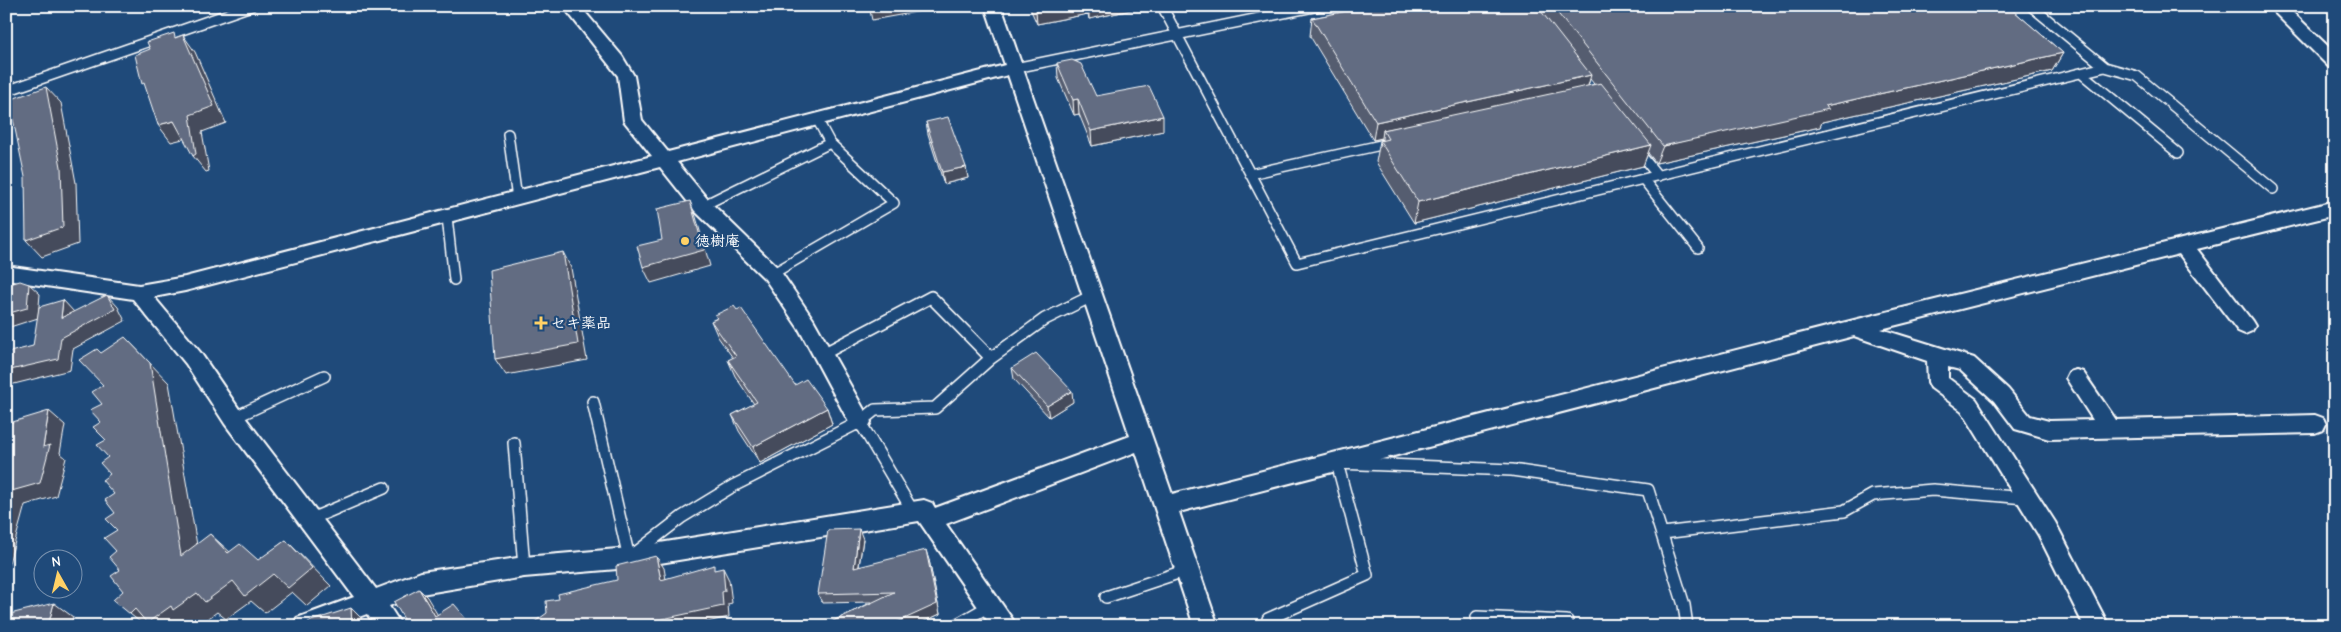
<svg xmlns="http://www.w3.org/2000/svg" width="2341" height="632" font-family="'Comic Neue','Klee One',sans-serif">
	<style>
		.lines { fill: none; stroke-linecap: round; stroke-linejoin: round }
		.lane-far1-casing { stroke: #fff; stroke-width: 12 }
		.lane-casing { stroke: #fff; stroke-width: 14 }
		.street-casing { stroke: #fff; stroke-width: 4 }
		.lane-far1 { stroke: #1f4a7a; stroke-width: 9 }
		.lane { stroke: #1f4a7a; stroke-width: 11 }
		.street { fill: #1f4a7a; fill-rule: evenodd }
		.wall { fill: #545d70; stroke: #fff; fill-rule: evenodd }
		.shaded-wall { fill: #454c5b; stroke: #fff }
		.building { fill: #626c82; stroke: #fff }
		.poi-dot { fill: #ffd166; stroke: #1f4a7a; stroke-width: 2 }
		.labels { text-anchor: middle; stroke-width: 4.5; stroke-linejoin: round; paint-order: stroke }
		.poi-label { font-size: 15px; font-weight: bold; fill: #fff; stroke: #1f4a7a; text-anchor: start }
	</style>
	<rect width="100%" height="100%" fill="#1f4a7a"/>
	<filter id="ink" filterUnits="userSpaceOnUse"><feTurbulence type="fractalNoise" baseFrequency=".02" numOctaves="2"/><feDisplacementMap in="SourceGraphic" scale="10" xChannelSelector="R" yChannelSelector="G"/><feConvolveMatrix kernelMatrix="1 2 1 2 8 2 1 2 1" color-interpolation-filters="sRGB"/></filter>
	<g filter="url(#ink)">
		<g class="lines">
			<g class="lane-far1-casing">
				<path id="lane-far1" d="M1162,6L1297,263L2105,67
					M2031,6L2105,67L2137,76L2273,189
					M1015,68L1318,6
					M2081,73L2178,153
					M6,91L251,6
					M817,119L830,143
					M508,134L517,199
					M1637,150L1658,176
					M1250,174L1390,143
					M1643,179L1698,248
					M702,206L830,143L894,203L772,274
					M447,217L454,280"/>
			</g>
			<g class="lane-casing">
				<path id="lane" d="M821,355L931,297L991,358
					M593,402L629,558L682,517L733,486L860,422L875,410L935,408L991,358L1045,319L1092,296
					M233,418L324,376
					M860,422L912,510
					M514,443L524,567
					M311,519L384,488
					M1663,533L1844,511L1873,495L1933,490L2025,498
					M1106,597L1187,570
					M954,626L991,605
					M1274,626L1268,619L1367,575L1337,463L1512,470L1648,490L1684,605L1687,626
					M1478,626L1477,617L1567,621"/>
			</g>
			<g class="street-casing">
				<path id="street" d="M563,6H580L622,56L634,76L642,120L668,152L1005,65L985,6H1001L1172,494L1854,320L2335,201V215L2197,249L2252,321L2255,326L2252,331L2245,334L2238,331L2179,254L1881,329L1974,358L2008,389L2030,416L2049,421L2093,420L2066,378L2069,372L2076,370L2083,372L2116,420L2315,415L2323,418L2326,424L2323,430L2315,433L2049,439L2015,429L1994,401L1960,370L1948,367V378L1976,399L2055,522L2109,626H2084L2039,536L1962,411L1931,388L1928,382L1927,361L1854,336L1179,512L1218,626H1194L1136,452L946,524L1017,626H991L919,521L629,568L524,577L421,594L389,606L402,626H376L367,614L335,626H293L297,618L354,597L225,424L186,364L133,299L6,280V266L139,285L185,277L652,156L624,121L618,76ZM1008,75L1130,436L935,508L932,503L924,500L629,548L524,557L421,572L376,589L241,412L200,352L154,297L185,291L660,167L695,211L765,279L799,329L852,428L860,431L868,428L871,422L813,319L779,269L709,201L677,162Z
					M2268,6H2286L2335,53V68L2329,67Z"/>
			</g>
			<use href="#lane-far1" class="lane-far1"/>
			<use href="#lane" class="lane"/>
			<use href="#street" class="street"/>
		</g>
		<path class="wall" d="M1029,6H1150L1089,19L1088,14L1037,24Z
			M1372,6H2008L2063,53L2052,71L1822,122L1820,127L1656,163L1648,153L1643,166L1414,223L1376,162L1380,141L1382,140V138L1373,140L1310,36L1312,18ZM1590,79L1594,84L1588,86Z
			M1057,63L1096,96L1163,131L1092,146L1079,114L1074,115L1058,78Z
			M926,122L966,167L968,178L944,184L928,134Z
			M715,315L795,385L827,408L832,424L760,463L739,431L732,415L754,404L735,376L728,360L733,358L718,337L711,321L717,318Z
			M1012,368L1073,402L1049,417L1014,379Z
			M863,539L859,567L929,560L940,614L914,626H823L872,602L822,603L818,594Z"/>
		<path class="shaded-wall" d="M869,6H950L872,20Z
			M1058,6H1087L1088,14L1037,24L1036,11Z
			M1089,6H1150L1089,19Z
			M183,35L195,52L226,123L202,132L209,171L206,172L193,156Z
			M2063,53L2052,71L1822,122L1820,127L1656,163L1663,146L1825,106Z
			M1591,75L1586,93L1383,130L1382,138L1373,140L1376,122Z
			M46,87L61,103L76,183L78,244L42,257L26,240Z
			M1078,99L1079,114L1074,115L1073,100Z
			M1163,116V131L1092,146L1091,131Z
			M174,121L187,138L171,142L158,125Z
			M1651,145L1643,166L1414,223L1418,202Z
			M966,167L968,178L944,184L942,172Z
			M690,201L696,217L710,266L651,283L643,267Z
			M563,252L571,268L587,360L506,375L495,359Z
			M29,284L40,294L38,318L10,327L9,339L6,340V314Z
			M107,295L118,307L125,321L73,349L70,370L6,386V371L61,338Z
			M63,300L74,312L61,318Z
			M125,337L169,383L202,574L181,556Z
			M1072,391L1073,402L1049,417L1047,406Z
			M827,408L832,424L760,463L753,447Z
			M49,411L65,425L60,453L66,458L56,496L25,505L6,574V500L8,492L43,447Z
			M859,529L863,539L857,578L854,568Z
			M210,534L231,553H228Z
			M286,540L331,586L307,606L292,592L265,613L251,601L226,619L217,612L198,626H193L191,624L189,626H145L130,614L135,609L171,606L197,593L206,600Z
			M926,550L929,560L940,614L914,626H889Z
			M656,556L664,568L668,591L661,580Z
			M723,568L729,580L732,603L728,604L729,617L690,626H630L722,592Z
			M419,589L427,597L443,624L435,616Z
			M54,603L73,617L71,626H48Z
			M351,608L361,618L362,626H352Z"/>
		<path class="building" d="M1034,6H1058L1036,11Z
			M1372,6H1537L1591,75L1376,122L1312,18Z
			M1552,6H2008L2063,53L1825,106L1829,109L1663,146Z
			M174,33L175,38L183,35L214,106L190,115L196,154L193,156L174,121L158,125L144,83L142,84L135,55L150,49L147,42Z
			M1072,60L1081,64L1096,96L1149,86L1163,116L1091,131L1078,99L1073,100L1057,63Z
			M1601,83L1651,145L1418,202L1380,141L1388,139L1383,130Z
			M46,87L61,167L63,227L26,240L25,177L9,100Z
			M948,117L966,167L942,172L926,122Z
			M690,201L704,250L643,267L637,246L662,240L657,209Z
			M563,252L578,344L495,359L489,270Z
			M20,281L29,284L27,308L6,314V285Z
			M107,295L115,309L61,338L58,359L6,371V353L33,346L39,307L63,300L61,318Z
			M734,306L737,310L741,308L795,385L806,379L827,408L753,447L732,415L757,402L728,360L736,356L711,321L718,318L715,315Z
			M125,337L150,363L181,556L210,534L228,553L240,544L258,560L286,540L312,568L288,588L273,574L245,596L233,581L205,602L197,593L173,610L171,606L147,623L135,609L130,614L113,600L123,591L111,576L120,570L109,557L116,551L104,538L117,530L106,519L115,513L105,500L114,494L102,480L110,474L100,463L108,457L97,445L106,440L93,427L101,422L90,410L102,404L92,392L103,385L79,360L97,349L101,353Z
			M1036,353L1072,391L1047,406L1012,368Z
			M49,411L43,447L50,445L40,483L8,492L6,500V424Z
			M859,529L854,568L926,550L937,604L889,626H823L894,592L818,594L828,530Z
			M656,556L661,580L714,565V570L723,568L725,591L722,592L723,606L630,626H529L547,613L546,601L559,599L558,594L617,580L616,566Z
			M419,589L435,616L454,604L473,626H408L394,602Z
			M54,603L48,626H6V615Z
			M351,608L352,626H309L308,622Z
			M970,622L972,626H963Z
			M986,622L987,626H976Z"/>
	</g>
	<g class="poi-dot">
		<circle cx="685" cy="241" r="5"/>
		<path d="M538.5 315.5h5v5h5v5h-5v5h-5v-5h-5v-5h5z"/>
	</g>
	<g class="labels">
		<g class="poi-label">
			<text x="695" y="246">徳樹庵</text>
			<text x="551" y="328">セキ薬品</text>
		</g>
	</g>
	<rect width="2341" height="632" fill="none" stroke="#1f4a7a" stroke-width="25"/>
	<rect x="12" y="12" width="2316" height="607" fill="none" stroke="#fff" stroke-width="2" filter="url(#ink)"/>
	<g transform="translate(58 574) rotate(352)"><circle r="24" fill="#1f4a7a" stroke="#7992af"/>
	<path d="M0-4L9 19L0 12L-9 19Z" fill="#ffd166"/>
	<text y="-8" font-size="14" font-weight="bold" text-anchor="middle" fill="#ffffff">N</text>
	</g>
</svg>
